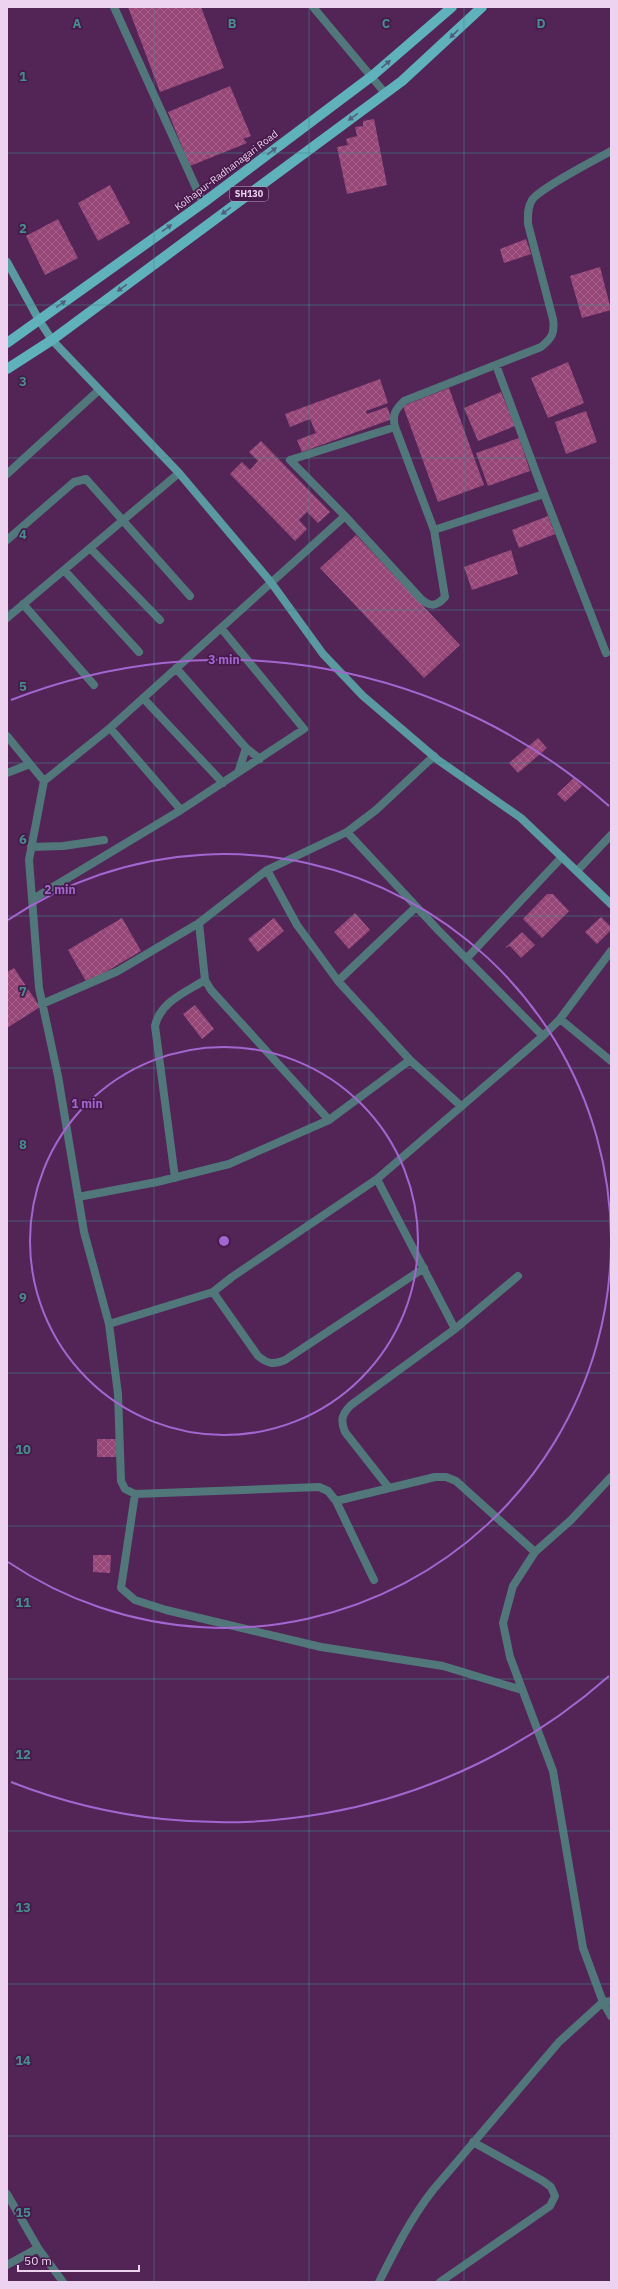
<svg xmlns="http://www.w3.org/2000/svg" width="618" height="2289" font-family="'IBM Plex Sans',sans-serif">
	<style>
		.building { fill: url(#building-cross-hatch) }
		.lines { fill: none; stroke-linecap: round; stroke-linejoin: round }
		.lane { stroke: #51777b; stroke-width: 8 }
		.street { stroke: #51777b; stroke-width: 8 }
		.secondary { stroke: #59999f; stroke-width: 8 }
		.primary { stroke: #5fb2bb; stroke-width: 10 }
		.oneway { fill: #515e7d }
		.grid { fill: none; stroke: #478d8e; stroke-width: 1; stroke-opacity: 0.55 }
		.ring { fill: none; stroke: #a366d0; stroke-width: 2 }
		.labels { text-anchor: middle; stroke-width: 3.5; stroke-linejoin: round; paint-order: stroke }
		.shield { fill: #461a4a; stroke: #bc9cbe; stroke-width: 1 }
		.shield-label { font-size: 9px; font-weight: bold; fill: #eed3f0 }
		.street-label { font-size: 10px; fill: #eed3f0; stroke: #461a4a }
		.grid-label { font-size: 13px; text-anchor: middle; font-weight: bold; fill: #478d8e; stroke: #461a4a; stroke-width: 3.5; stroke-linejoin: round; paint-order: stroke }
		.centre { fill: #a366d0; stroke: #461a4a; stroke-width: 2 }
		.ring-label { font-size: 12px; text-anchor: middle; font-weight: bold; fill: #a366d0; stroke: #461a4a; stroke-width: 3.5; stroke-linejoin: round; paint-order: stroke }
	</style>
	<defs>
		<pattern id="building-cross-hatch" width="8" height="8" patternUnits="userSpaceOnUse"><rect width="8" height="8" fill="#964778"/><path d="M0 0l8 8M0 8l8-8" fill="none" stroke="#a5618c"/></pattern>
	</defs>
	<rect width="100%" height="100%" fill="#522556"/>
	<path class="building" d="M128,7H201L224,68L160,92Z
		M230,86L251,136L243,139L247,143L190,166L168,112Z
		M374,119L387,185L347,194L337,147L348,145L346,139L357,136L355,127L363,126V121Z
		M110,185L130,223L98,241L78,203Z
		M58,219L78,258L45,275L26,236Z
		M526,239L531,254L504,263L500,249Z
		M600,267L611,310L582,318L570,276Z
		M568,362L584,403L548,418L531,378Z
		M380,379L388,403L366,411L367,414L387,407L392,419L302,452L297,440L316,433L310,419L290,427L285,414Z
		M449,388L484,485L438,502L403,406Z
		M501,392L515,426L478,441L464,408Z
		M586,411L597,442L566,454L555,422Z
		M519,438L530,471L488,486L476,453Z
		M261,441L330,512L318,523L307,512L299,520L307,529L295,541L230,474L242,462L250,470L258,461L249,452Z
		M548,516L555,534L519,548L512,530Z
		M356,535L460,645L424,678L320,568Z
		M511,550L518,574L472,590L464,567Z
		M538,738L547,748L518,773L509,763Z
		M574,778L582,786L565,802L557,794Z
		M547,894H553L569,911L542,938L523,919Z
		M355,913L370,930L349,949L334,932Z
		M601,917L611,927V930L597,944L585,932Z
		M122,918L141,951L87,983L68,950Z
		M274,918L284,931L258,952L248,939Z
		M522,932L535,945L521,958L510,946L505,948Z
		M14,968L40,1007L7,1028V972Z
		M195,1005L214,1029L202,1039L183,1014Z
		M97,1439H116V1457H97Z
		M93,1555H111L110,1573L93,1572Z"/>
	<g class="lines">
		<path class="lane" d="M114,7L203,203
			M313,7L385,93"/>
		<path class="street" d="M496,365L544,494L606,653
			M395,427L434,530L445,597C436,607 430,607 421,599L345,516L290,460Z
			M395,427C392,415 395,410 404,401L541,347C552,338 555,333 553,319L528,224C528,216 527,208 532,200C540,188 595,160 611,151
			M7,474L99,390
			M345,516L110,728L44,781L29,860L39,988L58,1076L84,1232L109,1324L118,1394L121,1481L125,1489L135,1494L319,1487L328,1491L336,1501L374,1580
			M434,530L544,494
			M7,540L74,482L86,479L190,596
			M90,548L160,620
			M64,570L139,652
			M23,604L94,685
			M7,618L179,473
			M176,668L246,748L260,759
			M143,698L223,783
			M110,728L181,810
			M7,736L44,781
			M239,770L246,748
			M7,773L30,764
			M347,832L438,930L543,1036
			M31,847L63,846L104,840
			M267,870L297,925L338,981L410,1060
			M577,871L611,835
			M33,899L181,810L304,729L221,628
			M199,923L205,980L211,990L329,1120
			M467,958L562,857
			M338,981L416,907
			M42,1004L118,971L199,923L267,870L347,832L376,810L434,756
			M560,1019L611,1061
			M175,1178L155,1026C160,1002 186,992 205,980
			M377,1179L455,1329
			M78,1197L157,1182L229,1164L329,1120L410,1060L461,1106
			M213,1292L258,1356C268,1364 273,1365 285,1360L424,1268
			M109,1324L213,1292L232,1277L377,1179L543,1036L560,1019L611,951
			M611,1477L571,1520L535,1552L513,1586L503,1623L510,1657L553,1771L583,1948L603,2002L611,2016
			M389,1488L345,1432C340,1420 342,1414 351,1405L455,1329L518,1276
			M135,1494L121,1588L135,1600L166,1610L321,1647L443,1666L522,1690
			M336,1501L435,1477H446L456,1481L535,1552
			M7,2194L38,2248L63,2282
			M7,2265L38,2248
			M379,2282C395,2250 411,2218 433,2190L559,2042L603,2002L611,2001
			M440,2282L550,2206L555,2196L551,2187L543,2181L473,2142"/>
		<path class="secondary" d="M7,262L39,320L52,340L179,473L270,581L323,654L363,696L438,760L521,818L611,904"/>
		<path class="primary" d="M7,343L203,203L372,76L452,7
			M7,369L52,340L402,81L482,7"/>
	</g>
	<defs><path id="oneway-solid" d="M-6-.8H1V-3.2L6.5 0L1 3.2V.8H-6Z"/></defs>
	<g class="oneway">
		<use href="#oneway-solid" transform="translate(454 34) rotate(136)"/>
		<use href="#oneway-solid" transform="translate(386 64) rotate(-41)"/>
		<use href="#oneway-solid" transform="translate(353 117) rotate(144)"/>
		<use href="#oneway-solid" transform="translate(272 151) rotate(-37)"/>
		<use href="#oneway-solid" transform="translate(226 211) rotate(144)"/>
		<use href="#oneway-solid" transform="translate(167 228) rotate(-35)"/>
		<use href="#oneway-solid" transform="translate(122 288) rotate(144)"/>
		<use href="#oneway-solid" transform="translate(61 304) rotate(-35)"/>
	</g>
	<path class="grid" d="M154,7V2282M309,7V2282M464,7V2282M7,153H611M7,305H611M7,458H611M7,610H611M7,763H611M7,916H611M7,1068H611M7,1221H611M7,1373H611M7,1526H611M7,1679H611M7,1831H611M7,1984H611M7,2136H611"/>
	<g class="ring">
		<circle cx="224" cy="1241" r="194"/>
		<path d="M611 1244A387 387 0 0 1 8 1562M8 920A387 387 0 0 1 611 1238"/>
		<path d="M609 1676A581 581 0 0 1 11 1782M11 700A581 581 0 0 1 609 806"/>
	</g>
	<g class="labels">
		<rect class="shield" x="230" y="187" width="38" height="14" rx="3"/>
		<g class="shield-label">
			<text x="249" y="197">SH130</text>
		</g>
		<g class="street-label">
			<text transform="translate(226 170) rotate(-37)" y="4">Kolhapur-Radhanagari Road</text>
		</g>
	</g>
	<g class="grid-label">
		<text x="77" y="28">A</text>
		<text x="232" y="28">B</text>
		<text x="386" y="28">C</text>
		<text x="541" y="28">D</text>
		<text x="23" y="81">1</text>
		<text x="23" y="233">2</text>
		<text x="23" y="386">3</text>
		<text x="23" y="539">4</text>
		<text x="23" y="691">5</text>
		<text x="23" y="844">6</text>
		<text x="23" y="996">7</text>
		<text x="23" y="1149">8</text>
		<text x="23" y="1302">9</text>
		<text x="23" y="1454">10</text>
		<text x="23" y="1607">11</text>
		<text x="23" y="1759">12</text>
		<text x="23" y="1912">13</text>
		<text x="23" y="2065">14</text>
		<text x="23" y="2217">15</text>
	</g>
	<circle cx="224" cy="1241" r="6" class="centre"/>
	<g class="ring-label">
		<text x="224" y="664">3 min</text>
		<text x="60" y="894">2 min</text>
		<text x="87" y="1108">1 min</text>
	</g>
	<rect width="618" height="2289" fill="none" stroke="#eed3f0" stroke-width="16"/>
	<path d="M18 2265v6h121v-6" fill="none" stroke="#eed3f0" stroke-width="2"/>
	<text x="24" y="2265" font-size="12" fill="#eed3f0" stroke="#461a4a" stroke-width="3" paint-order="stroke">50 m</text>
</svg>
